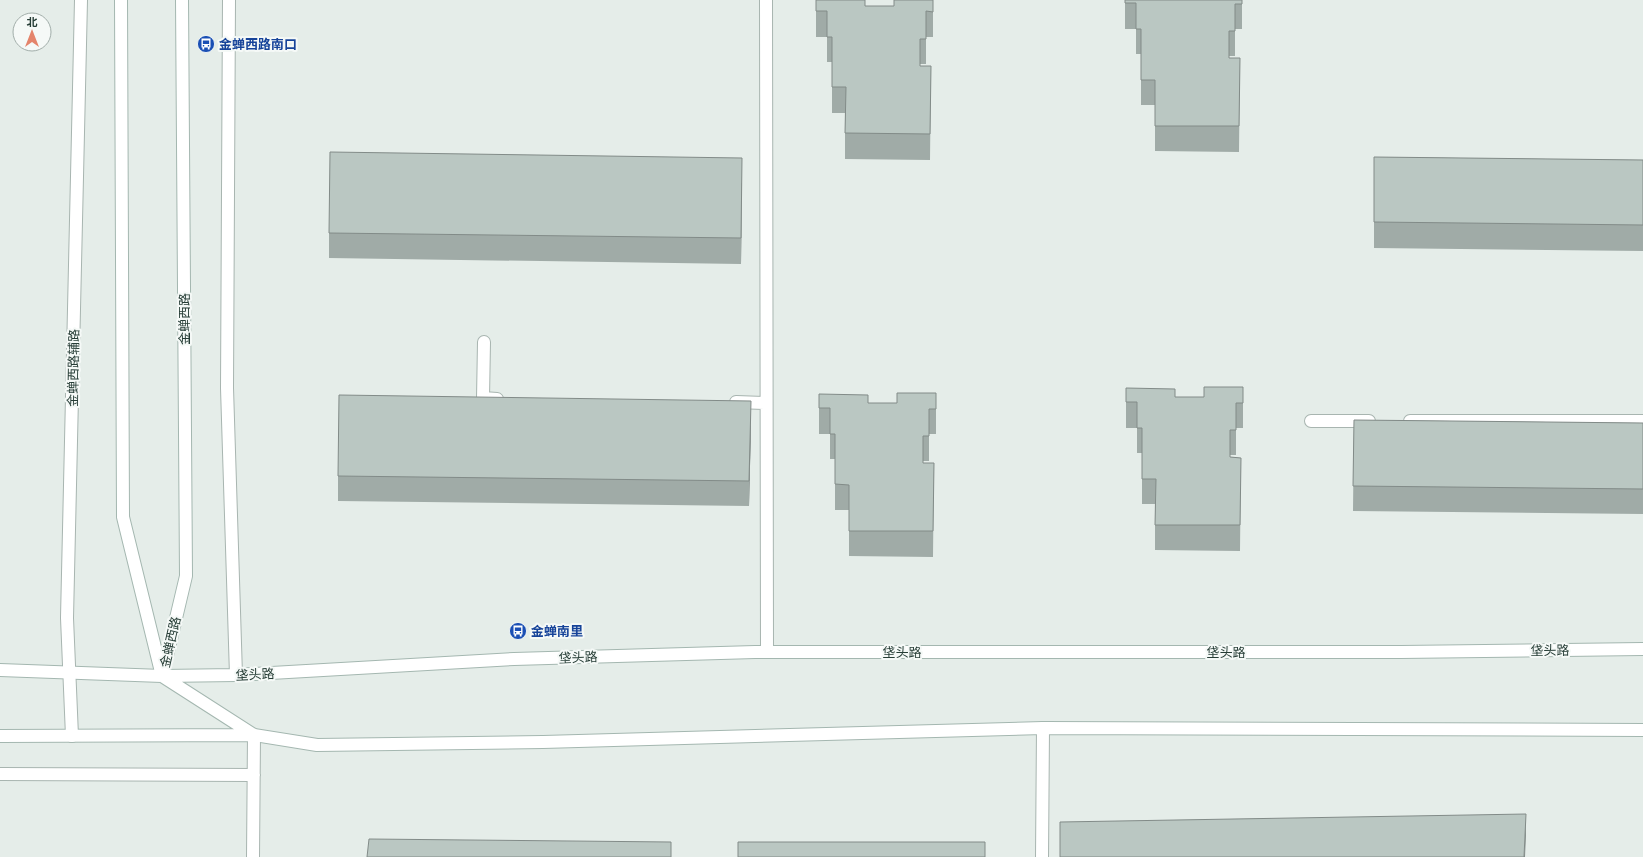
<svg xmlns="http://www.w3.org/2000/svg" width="1643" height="857" font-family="Cabin,'Noto Sans SC',sans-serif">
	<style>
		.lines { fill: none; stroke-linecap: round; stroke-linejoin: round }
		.service-casing { stroke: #a8b5b0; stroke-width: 14 }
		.minor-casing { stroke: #a8b5b0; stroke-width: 14 }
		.tertiary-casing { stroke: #a8b5b0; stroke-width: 14 }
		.secondary-casing { stroke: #a4b7b0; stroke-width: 14 }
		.service { stroke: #fff; stroke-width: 12 }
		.minor { stroke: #fff; stroke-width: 12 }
		.tertiary { stroke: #fff; stroke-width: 12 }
		.secondary { stroke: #fff; stroke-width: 12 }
		.wall { fill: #a0aba7 }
		.shaded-wall { fill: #828b88 }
		.building { fill: #bac7c2; stroke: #828b88 }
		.labels { text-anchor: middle; stroke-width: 4; stroke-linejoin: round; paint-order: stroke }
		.transit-label { font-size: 13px; font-weight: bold; fill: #164399; stroke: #f5f9f7; text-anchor: start }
		.street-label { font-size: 13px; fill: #263d36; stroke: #f5f9f7 }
	</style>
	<rect width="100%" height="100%" fill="#e5ede9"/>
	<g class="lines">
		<g class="service-casing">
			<path id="service" d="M766,0L767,652
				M484,342L483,398L497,399
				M736,402L766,403
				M1311,421H1369
				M1410,421H1643"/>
		</g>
		<g class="minor-casing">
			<path id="minor" d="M0,774L254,775
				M253,857L254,735
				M1042,857L1043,728"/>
		</g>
		<g class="tertiary-casing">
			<path id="tertiary" d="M229,0L227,388L236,675
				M72,736L67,618L81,0"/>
		</g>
		<g class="secondary-casing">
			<path id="secondary" d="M121,0L123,517L162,676
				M0,670L162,676L236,675L514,659L755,652H1401L1643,649
				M163,673L186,576L182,0
				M162,676L254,735L317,745L543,742L1043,728L1643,730
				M0,736L254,735"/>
		</g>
		<use href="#service" class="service"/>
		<use href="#minor" class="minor"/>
		<use href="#tertiary" class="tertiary"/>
		<use href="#secondary" class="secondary"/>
	</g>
	<path class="wall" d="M816,0L865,6H894L933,0V37H926V64H920V66H931L930,160L845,159V113H832V62H827V37H816Z
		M1125,0H1242V29H1235V56H1229V58H1240L1239,152L1155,151V105H1141V54H1136V29H1125Z
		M1374,157L1643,160V251L1374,248Z
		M742,183L741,264L329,258V233Z
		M1243,387V428H1236V455H1230V457L1241,458L1240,551L1155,550V504H1142V453H1137V428H1126V402L1175,397H1204Z
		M936,393V434H929V461H923V463H934L933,557L849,556V510H835V459H830V434H819V394L868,403H897Z
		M1354,420L1643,423V514L1353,511Z
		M751,426L749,506L338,501V476Z"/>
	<path class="shaded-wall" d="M742,158V183L741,264V238Z
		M751,401V426L749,506V481Z
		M1526,814V833L1525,857H1524Z"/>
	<path class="building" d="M816,0H865V6H894V0H933V12L926,11V39H920V66H931L930,134L845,133L846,87H832V37H827V11H816Z
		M1125,0H1242V4H1235V31H1229V58H1240L1239,126H1155V80H1141V29H1136V3H1125Z
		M330,152L742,158L741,238L329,233Z
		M1374,157L1643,160V225L1374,222Z
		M1204,387H1243V403H1236V430H1230V457L1241,458L1240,525H1155L1156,479H1142V428H1137V402H1126V388L1175,389V397H1204Z
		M897,393H936V409H929V436H923V463H934L933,531H849V485L835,484V434H830V408H819V394L868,395V403H897Z
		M339,395L751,401L749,481L338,476Z
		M1354,420L1643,423V489L1353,486Z
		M1526,814L1524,857H1060V822Z
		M369,839L671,842V857H367Z
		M738,842H985V857H738Z"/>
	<defs>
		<g id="bus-disc" transform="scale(0.9)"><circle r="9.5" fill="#1a4fb4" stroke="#f5f9f7"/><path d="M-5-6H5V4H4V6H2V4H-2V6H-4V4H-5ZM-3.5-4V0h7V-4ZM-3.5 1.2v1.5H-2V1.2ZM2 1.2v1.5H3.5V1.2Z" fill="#fff"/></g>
	</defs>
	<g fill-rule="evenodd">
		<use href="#bus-disc" x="206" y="44"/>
		<use href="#bus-disc" x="518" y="631"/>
	</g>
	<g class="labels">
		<g class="transit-label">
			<text x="219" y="49">金蝉西路南口</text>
			<text x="531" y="636">金蝉南里</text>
		</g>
		<g class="street-label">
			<text transform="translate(184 319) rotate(-90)" y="5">金蝉西路</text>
			<text transform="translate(73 368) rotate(-89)" y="5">金蝉西路辅路</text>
			<text transform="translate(170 642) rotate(-77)" y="5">金蝉西路</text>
			<text transform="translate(1550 650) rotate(-1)" y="5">垡头路</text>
			<text x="902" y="657">垡头路</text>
			<text x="1226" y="657">垡头路</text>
			<text transform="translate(578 657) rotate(-2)" y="5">垡头路</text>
			<text transform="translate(255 674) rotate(-3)" y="5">垡头路</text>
		</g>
	</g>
	<g transform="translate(32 32)"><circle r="19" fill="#f5f9f7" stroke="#a2aeaa"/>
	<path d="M0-3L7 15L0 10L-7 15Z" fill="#e4846b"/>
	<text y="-6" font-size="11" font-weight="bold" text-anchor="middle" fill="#263d36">北</text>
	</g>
</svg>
